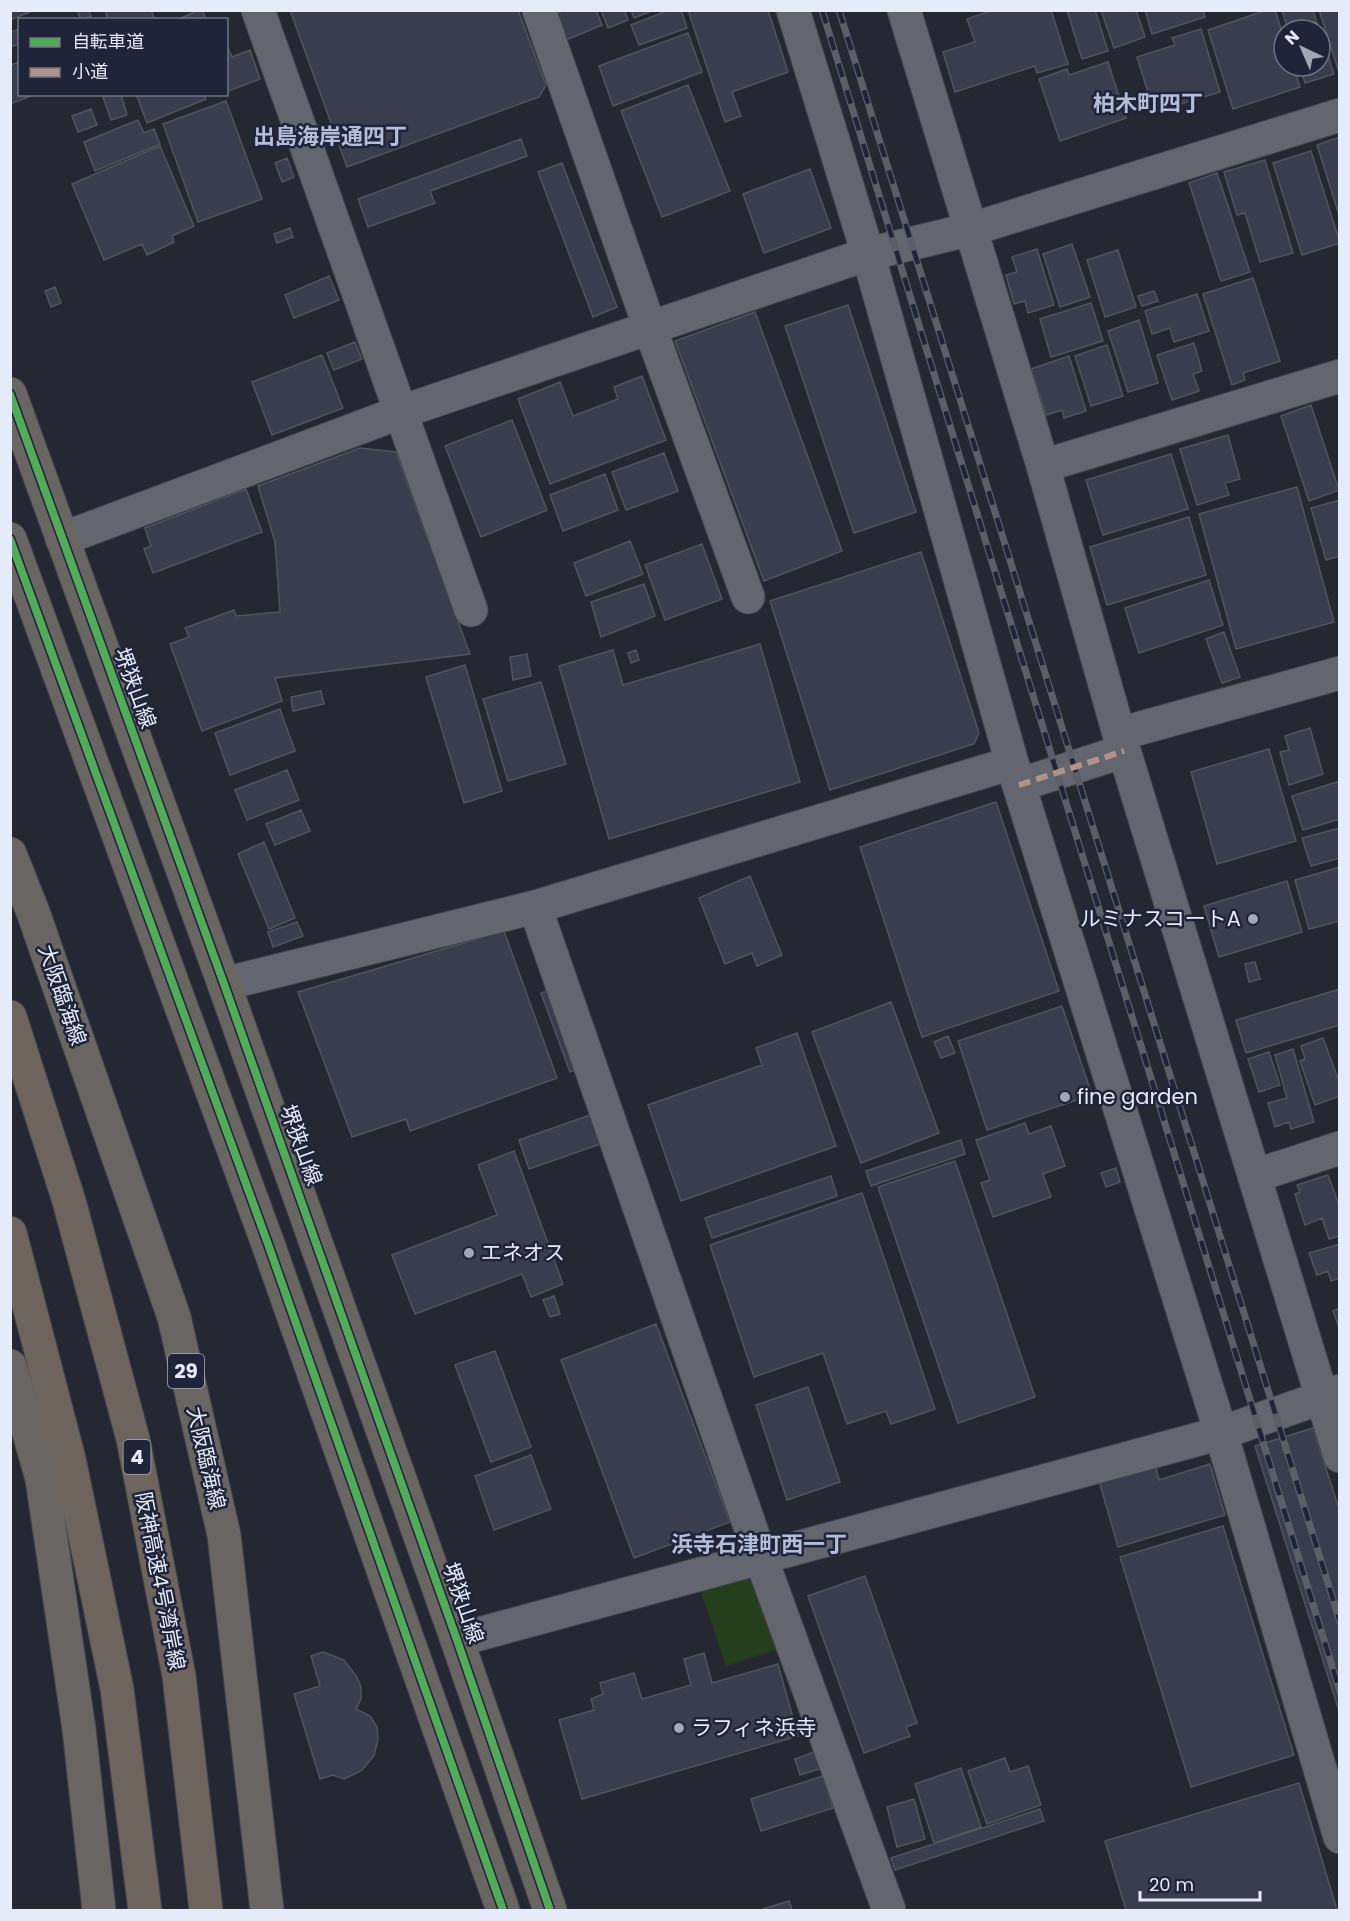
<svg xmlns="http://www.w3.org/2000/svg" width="1350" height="1921" font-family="Poppins,'Noto Sans JP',sans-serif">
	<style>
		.green { fill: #253f1d }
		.building { fill: #393d4d; stroke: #51545d; stroke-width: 1.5 }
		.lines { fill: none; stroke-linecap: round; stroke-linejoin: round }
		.minor-casing { stroke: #42454f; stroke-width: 35 }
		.major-casing { stroke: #42454f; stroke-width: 35 }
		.highway-casing { stroke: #42454f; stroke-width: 35 }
		.minor { stroke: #63666e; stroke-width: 33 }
		.major { stroke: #696563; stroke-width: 33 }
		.highway { stroke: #6d645d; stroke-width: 33 }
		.rail-casing { stroke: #5c5f68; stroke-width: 7 }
		.rail { stroke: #1f2439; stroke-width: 4.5; stroke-dasharray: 14; stroke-linecap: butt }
		.quiet { stroke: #af9288; stroke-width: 6; stroke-dasharray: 12 6; stroke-linecap: butt }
		.cycleway-casing { stroke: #1f2439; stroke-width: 11 }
		.cycleway { stroke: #51ab58; stroke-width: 8 }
		.poi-dot { fill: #a2a7b4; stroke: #1f2439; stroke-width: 2 }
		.labels { text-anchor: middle; stroke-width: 5; stroke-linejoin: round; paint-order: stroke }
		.shield { fill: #1f2439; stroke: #aaafbf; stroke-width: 1.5 }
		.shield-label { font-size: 20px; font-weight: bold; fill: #e6ebf9 }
		.street-label { font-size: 21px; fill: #e6ebf9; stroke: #1f2439 }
		.poi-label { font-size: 21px; fill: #e6ebf9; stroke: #1f2439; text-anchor: start }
		.neighbourhood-label { font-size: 22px; font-weight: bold; fill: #b5bed9; stroke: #1f2439 }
	</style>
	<rect width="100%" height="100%" fill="#252833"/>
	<path class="green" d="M745,1578L761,1587L781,1648L726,1666L701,1592Z"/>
	<path class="building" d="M10,10H35L10,20Z
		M77,10H88L91,16L81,20Z
		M105,10H151L155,20H108Z
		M199,10H202L206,20H177Z
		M290,10H518L546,85L539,97L347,167Z
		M564,10H596L602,25L566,40L556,14Z
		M601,10H624L628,20L608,28Z
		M631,10H654L634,18Z
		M669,10H681L687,28L639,45L631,25Z
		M688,10H768L788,72L732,92L741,116L725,122Z
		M993,10H1051L1068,64L1037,73L1035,66L955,92L943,52L975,42L967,19Z
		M1067,10H1095L1108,51L1082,59Z
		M1101,10H1136L1145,37L1114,48Z
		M1145,10H1203L1205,17L1152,34Z
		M1267,10H1275L1284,38V66H1293L1300,87L1233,109L1208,30Z
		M1282,10H1313L1319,30H1288Z
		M1319,10H1340L1339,72Z
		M20,29V44L10,47V32Z
		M1201,29L1220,92L1154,112L1137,57L1175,45L1172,38Z
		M1320,32L1334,74L1305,83L1300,66H1320Z
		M688,33L702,72L613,106L599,66Z
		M226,44L232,57L250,50L260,79L226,92Z
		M20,62V94H36L10,104V65Z
		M1108,62L1126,118L1060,141L1039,79L1067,69L1069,75Z
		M688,85L730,191L662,217L621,111Z
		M102,94H121L127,115L111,120Z
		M136,94H204L206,99L147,123Z
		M226,101L262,199L198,222L163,124Z
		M91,109L97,125L78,132L72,116Z
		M138,120L144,133L154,129L160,144L95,171L84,142Z
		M1340,137V218L1317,145Z
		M521,139L527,156L430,191L435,203L368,227L358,199Z
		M160,146L194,226L172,236L174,242L147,255L142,244L104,260L72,184Z
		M1311,151L1340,243L1302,255L1273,163Z
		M287,158L294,177L282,182L275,163Z
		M1265,160L1293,253L1260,262L1245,213L1237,215L1224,172Z
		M562,163L617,307L593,317L538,172Z
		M810,169L831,228L764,253L743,194Z
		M1217,173L1250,272L1221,281L1189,183Z
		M290,228L293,237L277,243L274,234Z
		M1072,244L1090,297L1060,307L1043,254Z
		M1037,249L1054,305L1028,313L1025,301L1014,304L1006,275L1017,272L1012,257Z
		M1118,250L1136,307L1105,317L1087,260Z
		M329,276L339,300L294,318L285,295Z
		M1253,278L1280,361L1243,373L1245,380L1232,385L1203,294Z
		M55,287L61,303L51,307L45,291Z
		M1154,291L1158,301L1142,306L1138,296Z
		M1197,294L1209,331L1174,342L1170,328L1152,334L1145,311Z
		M1091,303L1103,341L1051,357L1040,319Z
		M848,305L916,512L854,533L785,326Z
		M755,312L842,551L764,581L675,341Z
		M1139,320L1158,383L1128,392L1108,331Z
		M355,342L362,359L334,370L327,353Z
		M1194,343L1202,371L1193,374L1199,391L1172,400L1157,355Z
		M1107,345L1123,396L1091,406L1075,356Z
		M322,355L343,408L272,435L252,382Z
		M1069,356L1086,411L1064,418L1062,410L1046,415L1031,369Z
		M642,376L666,440L550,484L518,399L560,382L573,416L618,399L614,387Z
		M1311,405L1339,490L1309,501L1281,416Z
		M512,420L547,510L481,537L445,446Z
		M1228,435L1240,479L1225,483L1229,495L1197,505L1180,449Z
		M360,448L396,452L470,654L275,678L282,701L202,731L170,644L189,637L185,628L234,610L236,616L280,612L275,542L258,486Z
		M664,453L678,491L626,510L612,472Z
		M1171,454L1188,509L1103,535L1086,480Z
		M605,474L618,510L563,531L550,495Z
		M1297,487L1334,622L1236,649L1199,514Z
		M246,489L262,532L153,573L144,549L151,546L145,528Z
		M1340,500V556L1326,560L1311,508Z
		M1189,517L1206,575L1107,605L1090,547Z
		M630,541L643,574L586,596L574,563Z
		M702,544L722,599L665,620L645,565Z
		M921,552L979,733L974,744L830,790L770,601Z
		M1209,580L1223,625L1139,653L1125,608Z
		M644,584L655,616L601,637L591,602Z
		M1224,632L1240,677L1222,683L1206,639Z
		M760,644L800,782L609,839L559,666L613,650L623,685Z
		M636,650L639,660L631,663L628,653Z
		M527,654L531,676L513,680L510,657Z
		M465,665L502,791L464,803L426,677Z
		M541,682L566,764L508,781L483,699Z
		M321,691L324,704L293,711L291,697Z
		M280,709L295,751L230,775L215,733Z
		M1310,728L1323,774L1289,785L1280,752L1289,750L1285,736Z
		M1269,749L1296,841L1217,864L1191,772Z
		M287,770L299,800L247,820L235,790Z
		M1340,781V819L1303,830L1292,796Z
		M996,802L1059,991L922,1037L860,847Z
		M301,810L310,831L275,845L266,824Z
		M1340,828V858L1311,866L1302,838Z
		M264,842L295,918L269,929L238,854Z
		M1340,867V921L1309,929L1295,880Z
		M750,876L782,955L757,966L752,953L725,964L699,898Z
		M1287,881L1302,932L1219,957L1204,906Z
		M297,922L303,936L273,947L268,932Z
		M504,931L557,1078L410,1131L406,1119L352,1137L298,992Z
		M1255,962L1260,979L1249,982L1245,964Z
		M1340,989V1025L1246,1053L1236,1020Z
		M551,990L579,1068L570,1072L541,993Z
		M891,1002L939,1133L861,1163L812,1032Z
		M1062,1006L1092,1095L987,1130L958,1041Z
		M797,1033L836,1146L681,1201L648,1105L762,1065L756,1048Z
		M948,1036L955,1053L941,1058L934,1042Z
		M1323,1038L1340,1084V1096L1315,1105L1300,1061L1305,1059L1301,1046Z
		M1293,1049L1314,1122L1291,1129L1289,1122L1275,1127L1268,1103L1287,1098L1275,1055Z
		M1269,1052L1280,1085L1259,1092L1248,1059Z
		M593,1114L603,1143L529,1169L519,1140Z
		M1025,1123L1029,1134L1051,1126L1065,1166L1043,1174L1051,1197L993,1217L981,1183L990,1180L976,1140Z
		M961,1140L965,1154L871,1186L866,1171Z
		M514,1151L563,1284L531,1297L522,1274L415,1314L392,1255L497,1215L478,1165Z
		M955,1161L1035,1397L958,1423L878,1187Z
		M1116,1168L1120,1182L1106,1187L1101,1173Z
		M1328,1175L1340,1208V1236L1329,1239L1322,1218L1305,1225L1295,1194L1300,1192L1297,1185Z
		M831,1176L837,1196L712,1238L705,1218Z
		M862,1193L935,1409L891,1424L886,1411L847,1424L823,1353L754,1377L710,1245Z
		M1340,1244V1278L1331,1281L1328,1271L1317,1275L1309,1253Z
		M554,1296L560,1314L550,1317L543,1300Z
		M1340,1308V1330L1333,1311Z
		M656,1324L730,1522L634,1558L561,1360Z
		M495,1351L531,1447L491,1462L455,1365Z
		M808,1387L840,1482L787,1500L756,1405Z
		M1313,1428L1340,1512V1714L1255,1446Z
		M531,1455L551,1509L494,1530L475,1476Z
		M1154,1461L1159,1480L1210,1464L1225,1515L1118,1547L1098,1477Z
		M1223,1526L1294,1755L1191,1787L1120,1557Z
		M865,1576L917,1723L906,1727L910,1736L864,1753L808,1596Z
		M323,1652L344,1660L357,1677L361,1687V1699L356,1709L370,1716L377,1727L378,1739L374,1756L361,1771L344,1779L333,1775L320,1779L294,1694L320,1686L311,1656Z
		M704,1653L712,1683L778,1664L798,1736L582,1799L559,1720L594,1710L591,1699L603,1694L600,1683L634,1673L642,1699L691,1685L684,1659Z
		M817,1751L822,1768L800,1775L795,1759Z
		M1005,1758L1010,1772L1028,1766L1041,1805L987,1824L968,1771Z
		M961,1768L981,1827L934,1843L915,1784Z
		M823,1776L833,1808L761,1831L751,1799Z
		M1299,1783L1337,1910H1126L1105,1841Z
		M914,1799L925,1839L897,1847L887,1807Z
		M1040,1809L1044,1821L895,1870L891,1858Z
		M789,1901L792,1910H760Z"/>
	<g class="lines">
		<g class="minor-casing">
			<path id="minor" d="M258,10L471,610
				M539,10L650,328L748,597
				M793,10L868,254L1012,763L1221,1433L1340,1837
				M904,10L1043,466L1119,734L1340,1456
				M1043,466L1340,376
				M62,539L401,412L868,254L972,229L1340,115
				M1119,734L1340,673
				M1019,785L1124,751
				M535,907L761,1558L889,1910
				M224,984L535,907L1012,763
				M1254,1176L1340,1148
				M457,1640L1221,1433L1340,1391"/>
		</g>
		<g class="major-casing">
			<path id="major" d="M10,394L224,984L457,1640L550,1910
				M10,539L268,1244L503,1910
				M10,854L33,912L174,1317L224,1535L267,1910
				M10,1366L42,1479L79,1729L99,1910"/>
		</g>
		<g class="highway-casing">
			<path id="highway" d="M10,1017L69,1201L133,1439L179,1676L206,1910
				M10,1233L69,1459L117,1689L145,1910"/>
		</g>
		<use href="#minor" class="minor"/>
		<use href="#major" class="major"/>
		<use href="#highway" class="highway"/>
		<g class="rail-casing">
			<path id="rail" d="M822,10L1340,1692
				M839,10L1340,1622"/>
		</g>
		<use href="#rail" class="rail"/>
		<path class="quiet" d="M1019,785L1124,751"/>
		<g class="cycleway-casing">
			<path id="cycleway" d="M10,394L224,984L457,1640L550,1910
				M10,539L268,1244L503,1910"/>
		</g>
		<use href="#cycleway" class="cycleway"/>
	</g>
	<g class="poi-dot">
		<circle cx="1253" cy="919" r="6"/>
		<circle cx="1065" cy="1097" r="6"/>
		<circle cx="469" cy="1253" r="6"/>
		<circle cx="679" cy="1728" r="6"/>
	</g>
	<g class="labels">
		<g class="shield">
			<rect x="168" y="1354" width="36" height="34" rx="4.5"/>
			<rect x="123.5" y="1440" width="27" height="34" rx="4.5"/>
		</g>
		<g class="shield-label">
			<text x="186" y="1378">29</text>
			<text x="137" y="1464">4</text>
		</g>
		<g class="street-label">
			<text transform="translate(135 688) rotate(70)" y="7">堺狭山線</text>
			<text transform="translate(62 995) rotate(71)" y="7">大阪臨海線</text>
			<text transform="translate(301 1145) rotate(70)" y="7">堺狭山線</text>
			<text transform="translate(206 1458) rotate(77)" y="7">大阪臨海線</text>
			<text transform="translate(160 1581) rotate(79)" y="7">阪神高速4号湾岸線</text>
			<text transform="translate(463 1603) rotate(71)" y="7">堺狭山線</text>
		</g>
		<g class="poi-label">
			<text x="1241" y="926" text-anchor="end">ルミナスコートA</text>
			<text x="1077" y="1104">fine garden</text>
			<text x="481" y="1260">エネオス</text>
			<text x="691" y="1735">ラフィネ浜寺</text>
		</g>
		<g class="neighbourhood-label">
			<text x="1148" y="111">柏木町四丁</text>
			<text x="330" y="144">出島海岸通四丁</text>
			<text x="759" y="1552">浜寺石津町西一丁</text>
		</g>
	</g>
	<rect width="1350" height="1921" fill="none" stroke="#e6ebf9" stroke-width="24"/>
	<rect x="18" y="18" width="210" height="78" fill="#1f2439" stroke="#6f7486" stroke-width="1.5"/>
	<rect x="30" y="38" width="30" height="9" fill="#51ab58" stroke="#6f7486" stroke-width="1.5"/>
	<text x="72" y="48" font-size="18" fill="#e6ebf9">自転車道</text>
	<rect x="30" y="68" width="30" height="9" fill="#af9288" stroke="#6f7486" stroke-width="1.5"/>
	<text x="72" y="78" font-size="18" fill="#e6ebf9">小道</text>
	<g transform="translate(1302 48) rotate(316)"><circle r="28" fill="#1f2439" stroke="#6f7486" stroke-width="1.5"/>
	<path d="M0-4.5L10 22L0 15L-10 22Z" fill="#a2a7b4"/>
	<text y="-9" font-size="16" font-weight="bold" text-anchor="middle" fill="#e6ebf9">N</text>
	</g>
	<path d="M1140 1891v9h120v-9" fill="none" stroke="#e6ebf9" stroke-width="3"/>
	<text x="1149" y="1891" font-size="18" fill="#e6ebf9" stroke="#1f2439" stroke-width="4.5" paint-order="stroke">20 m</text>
</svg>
